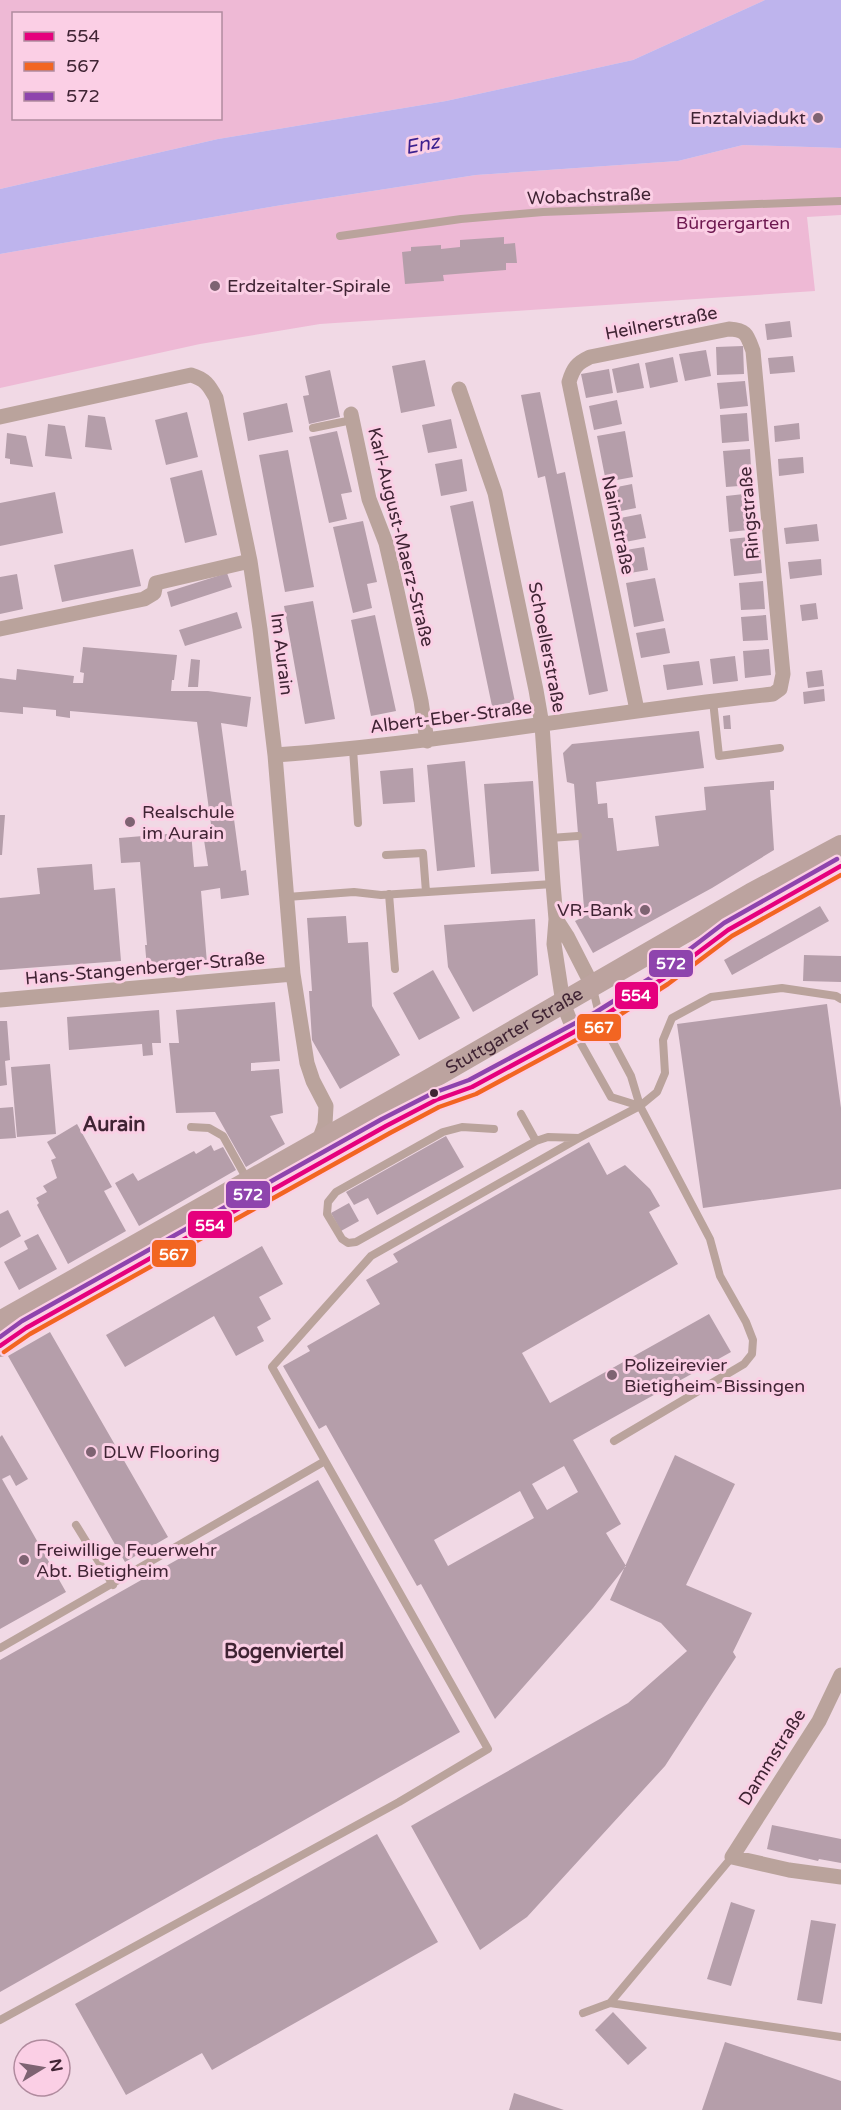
<svg xmlns="http://www.w3.org/2000/svg" width="841" height="2110" font-family="'Varela Round',sans-serif">
	<style>
		.green { fill: #eeb9d5; fill-rule: evenodd }
		.water { fill: #beb4ed }
		.building { fill: #b59eaa; fill-rule: evenodd }
		.lines { fill: none; stroke-linecap: round; stroke-linejoin: round }
		.lane { stroke: #baa39c; stroke-width: 8 }
		.street { stroke: #baa39c; stroke-width: 15 }
		.primary { stroke: #bca39f; stroke-width: 22 }
		.bus-1-casing { stroke: #fbcfe5; stroke-width: 9 }
		.bus-2-casing { stroke: #fbcfe5; stroke-width: 9 }
		.bus-3-casing { stroke: #fbcfe5; stroke-width: 9 }
		.bus-1 { stroke: #e5007d; stroke-width: 4.5 }
		.bus-2 { stroke: #f26522; stroke-width: 4.5 }
		.bus-3 { stroke: #8e44ad; stroke-width: 4.5 }
		.poi-dot { fill: #7e6372; stroke: #fbcfe5; stroke-width: 2 }
		.bus-dot { fill: #402434; stroke: #fbcfe5; stroke-width: 2 }
		.labels { text-anchor: middle; stroke-width: 6; stroke-linejoin: round; paint-order: stroke }
		.poi-label { font-size: 18px; fill: #402434; stroke: #fbcfe5; text-anchor: start }
		.street-label { font-size: 18px; fill: #402434; stroke: #fbcfe5 }
		.park-label { font-size: 18px; fill: #6e1850; stroke: #fbcfe5 }
		.water-label { font-size: 20px; font-style: italic; fill: #3c218e; stroke: #fbcfe5 }
		.neighbourhood-label { font-size: 20px; font-weight: bold; fill: #402434; stroke: #fbcfe5 }
		.line-badge { stroke: #fbcfe5; stroke-width: 2 }
		.badge-label { font-size: 16px; text-anchor: middle; font-weight: bold; fill: #fff }
	</style>
	<rect width="100%" height="100%" fill="#f1d9e5"/>
	<path class="green" d="M0,0H765L633,60L446,101L218,139L0,189ZM14,14H220V118H14Z
		M743,145L841,148V215L807,217L815,291L320,324L200,344L0,388V254L282,205L476,175L678,161Z"/>
	<path class="water" d="M765,0H841V148L743,145L678,161L476,175L282,205L0,254V189L218,139L446,101L633,60Z"/>
	<path class="building" d="M504,237V244L515,243L517,263H506V270L443,275L444,281L405,284L402,252L411,251V247L441,245V249L460,247V240Z
		M790,321L792,337L767,340L765,324Z
		M743,346L744,374L717,375L716,347Z
		M706,350L711,376L685,381L679,354Z
		M793,356L795,372L770,374L768,358Z
		M673,357L678,382L650,388L645,363Z
		M425,360L435,406L401,413L392,366Z
		M639,363L644,388L617,393L612,369Z
		M609,369L613,393L586,398L581,374Z
		M330,370L340,417L309,424L303,396L309,395L305,376Z
		M745,381L748,406L720,409L717,383Z
		M540,392L557,474L565,472L608,691L589,695L545,476L538,478L521,395Z
		M617,400L622,424L594,430L589,406Z
		M287,403L293,432L248,441L243,413Z
		M187,412L198,457L166,465L155,420Z
		M747,413L749,441L722,443L720,415Z
		M88,415L105,417L112,450L85,447Z
		M451,419L457,448L428,453L422,425Z
		M799,423L800,439L775,442L774,426Z
		M48,424L65,426L72,459L45,456Z
		M337,431L352,492L341,494L347,519L329,523L309,437Z
		M625,431L633,477L606,482L597,436Z
		M7,433L26,436L33,467L10,464V459L5,458Z
		M750,449L752,485L726,487L723,451Z
		M288,450L314,587L285,592L259,455Z
		M803,457L804,473L779,476L778,459Z
		M462,459L467,491L441,496L435,464Z
		M202,470L217,535L185,543L170,478Z
		M632,484L636,508L611,513L607,489Z
		M55,492L63,533L0,546V503Z
		M753,493L757,529L729,532L726,496Z
		M473,501L515,702L492,706L450,506Z
		M641,514L646,538L620,543L615,519Z
		M363,521L377,582L367,584L372,608L353,613L333,527Z
		M817,524L819,541L786,544L784,528Z
		M759,536L762,573L734,576L730,539Z
		M644,547L648,570L624,574L620,551Z
		M133,549L141,586L62,602L54,565Z
		M821,559L822,575L790,579L788,562Z
		M227,573L232,587L171,607L167,592Z
		M17,574L23,609L0,614V577Z
		M655,578L664,621L634,627L626,583Z
		M763,581L765,609L741,610L739,583Z
		M313,601L335,719L305,724L284,606Z
		M816,603L818,619L802,621L800,605Z
		M237,612L242,628L185,646L179,630Z
		M375,615L396,711L371,716L351,620Z
		M766,615L768,640L743,641L741,617Z
		M665,628L670,653L641,658L636,633Z
		M83,647L177,655L174,680H172L171,691H208L251,697L247,727L221,723L241,871L246,870L249,895L221,899L220,888L201,891L207,963L147,968L145,945H147L140,862L121,863L119,838L191,832L194,867L208,866L204,840L213,839L197,722L70,711V718L56,716V710L23,707V714L0,712V678L16,680L17,669L74,676L73,683H83L84,673L80,672Z
		M769,649L771,675L745,678L743,651Z
		M735,656L738,681L713,684L710,659Z
		M191,659L200,660L198,687H188Z
		M699,661L703,685L667,690L663,665Z
		M822,670L824,686L808,688L806,672Z
		M824,689L825,701L804,704L803,692Z
		M730,715L731,729H724L723,716Z
		M699,731L704,768L596,782L598,804L607,803L608,818H613L617,851L659,846L655,816L706,810L704,787L774,781V790H770L774,850L712,888L593,953L575,921L591,913L589,906L584,908L574,784L567,782L563,753L572,744Z
		M465,761L475,867L437,871L427,765Z
		M413,768L415,802L383,804L380,771Z
		M533,781L539,871L491,874L484,784Z
		M0,815H5L2,855H0Z
		M92,864L94,890L115,888L121,961L0,970V898L40,894L37,868Z
		M820,906L829,921L732,975L724,960Z
		M346,916L348,943L368,942L372,1006L400,1055L340,1089L312,1040L309,991H312L307,918Z
		M535,919L538,975L473,1012L448,967L444,925Z
		M804,955L841,956V982L803,981Z
		M433,970L460,1018L419,1040L393,993Z
		M275,1002L280,1061L251,1063V1071L279,1069L283,1113L270,1116L285,1144L246,1167L215,1112L176,1113L169,1043H179L176,1010Z
		M827,1004L841,1108V1189L703,1208L677,1024Z
		M159,1010L161,1043H152L153,1055L143,1056L142,1044L69,1050L67,1017Z
		M0,1021H7L10,1060L5,1061L7,1085L0,1086Z
		M50,1064L56,1134L17,1137L11,1067Z
		M13,1107L16,1138L0,1139V1108Z
		M77,1124L112,1187L104,1191L126,1231L68,1264L37,1205L39,1203L36,1198L47,1192L43,1186L57,1178L51,1160L56,1158L47,1142Z
		M446,1136L464,1167L377,1215L368,1198L354,1205L346,1192Z
		M589,1142L607,1175L625,1165L650,1189L660,1206L649,1212L678,1264L522,1353L550,1403L709,1314L731,1352L573,1440L621,1524L606,1533L626,1566L593,1608L495,1719L421,1584L417,1586L326,1425L319,1429L283,1366L310,1351L307,1346L380,1304L366,1280L398,1262L393,1254ZM564,1466L578,1492L547,1510L532,1484ZM520,1491L534,1518L448,1566L434,1540Z
		M211,1145L214,1151L223,1147L236,1170L139,1226L115,1183L133,1173L138,1181L194,1151L196,1154Z
		M349,1203L359,1221L341,1231L331,1213Z
		M8,1210L21,1236L0,1248V1214Z
		M38,1234L57,1269L19,1290L4,1262L28,1249L24,1241Z
		M262,1246L283,1284L259,1297L271,1319L257,1327L264,1341L236,1356L214,1316L125,1367L106,1335Z
		M50,1332L168,1537L125,1562L8,1356Z
		M2,1435L28,1479L16,1486L10,1475L2,1479L66,1592L0,1629V1437Z
		M675,1455L735,1484L686,1585L752,1613L733,1652L736,1657L665,1766L527,1917L480,1950L411,1826L628,1703L687,1651L661,1623L610,1600Z
		M318,1480L460,1732L0,1992V1660Z
		M772,1825L841,1839V1863L819,1859L818,1861L767,1849Z
		M377,1834L438,1942L212,2070L202,2053L126,2095L75,2004Z
		M731,1902L755,1910L731,1986L707,1979Z
		M811,1920L836,1924L822,2004L797,2000Z
		M613,2012L647,2048L628,2065L595,2030Z
		M725,2042L841,2081V2110H702Z
		M514,2093L564,2110H509Z"/>
	<g class="lines">
		<path class="lane" d="M340,236L461,219L543,212L841,201
			M313,428L352,420
			M713,701L719,756L780,748
			M353,749L358,823
			M550,838L578,836
			M386,855L423,853L426,892
			M389,894L395,969
			M287,897L354,892L381,895L553,884
			M593,989L600,1018L631,1076L640,1106L710,1239L720,1276L746,1322L753,1340L752,1354L744,1364L614,1441
			M575,1033L611,1097L640,1106
			M521,1114L536,1141L548,1137L579,1138L640,1106L657,1092L665,1073L663,1040L672,1018L711,997L782,988L836,996L841,999
			M191,1127L209,1128L223,1136L248,1181
			M494,1129L462,1127L443,1132L336,1192L328,1202L327,1214L342,1239L348,1243L356,1242L536,1141
			M76,1525L113,1585
			M0,1648L325,1461
			M732,1857L610,2003L841,2037
			M583,2013L610,2003
			M0,2020L399,1802L488,1749L272,1367L371,1256L579,1138"/>
		<path class="street" d="M459,389L495,493L536,690L542,725L553,884L556,919L554,944L563,1003L574,1031
			M351,414L369,499L386,543L397,591L421,701L427,741
			M0,417L191,375C205,379 209,385 216,398L250,561L260,629L275,755L293,974L307,1063L313,1081L326,1106L325,1124L318,1143
			M0,629L144,599L154,593L156,583L250,561
			M275,755C442,743 607,712 773,694L780,689L783,674L753,351C747,335 747,330 729,329L590,357C577,363 573,368 569,382L637,710
			M556,919L567,936L592,985
			M0,1000L293,974
			M841,1675L819,1721L732,1857L789,1870L841,1877"/>
		<g class="primary">
			<path id="s1" d="M0,1322L434,1077L751,894L841,846"/>
			<path d="M0,1346L26,1328L386,1126L436,1100L472,1087L600,1018L664,978L728,930L841,866"/>
		</g>
		<g class="bus-1-casing">
			<path id="bus-1" d="M0,1346L26,1328L386,1126L436,1100L472,1087L600,1018L664,978L728,930L841,866"/>
		</g>
		<g class="bus-2-casing">
			<path id="bus-2" d="M4,1352L30,1334L390,1133L439,1107L476,1094L604,1025L668,984L732,936L841,875"/>
		</g>
		<g class="bus-3-casing">
			<path id="bus-3" d="M0,1337L22,1321L382,1119L433,1093L469,1080L596,1012L660,972L724,923L837,859"/>
		</g>
		<use href="#bus-1" class="bus-1"/>
		<use href="#bus-2" class="bus-2"/>
		<use href="#bus-3" class="bus-3"/>
	</g>
	<g class="poi-dot">
		<circle cx="818" cy="118" r="6"/>
		<circle cx="215" cy="286" r="6"/>
		<circle cx="130" cy="822" r="6"/>
		<circle cx="645" cy="910" r="6"/>
		<circle cx="612" cy="1375" r="6"/>
		<circle cx="91" cy="1452" r="6"/>
		<circle cx="24" cy="1560" r="6"/>
	</g>
	<circle class="bus-dot" cx="434" cy="1093" r="5"/>
	<g class="labels">
		<g class="poi-label">
			<text x="806" y="124" text-anchor="end">Enztalviadukt</text>
			<text x="227" y="292">Erdzeitalter-Spirale</text>
			<text x="142" y="818">Realschule<tspan x="142" dy="21">im Aurain</tspan></text>
			<text x="633" y="916" text-anchor="end">VR-Bank</text>
			<text x="624" y="1371">Polizeirevier<tspan x="624" dy="21">Bietigheim-Bissingen</tspan></text>
			<text x="103" y="1458">DLW Flooring</text>
			<text x="36" y="1556">Freiwillige Feuerwehr<tspan x="36" dy="21">Abt. Bietigheim</tspan></text>
		</g>
		<g class="street-label">
			<text transform="translate(589 196) rotate(-2)" y="6">Wobachstraße</text>
			<text transform="translate(661 323) rotate(-11)" y="6">Heilnerstraße</text>
			<text transform="translate(749 513) rotate(-95)" y="6">Ringstraße</text>
			<text transform="translate(618 525) rotate(78)" y="6">Nairnstraße</text>
			<text transform="translate(401 537) rotate(76)" y="6">Karl-August-Maerz-Straße</text>
			<text transform="translate(547 647) rotate(79)" y="6">Schoellerstraße</text>
			<text transform="translate(282 654) rotate(83)" y="6">Im Aurain</text>
			<text transform="translate(451 717) rotate(-7)" y="6">Albert-Eber-Straße</text>
			<text transform="translate(145 968) rotate(-5)" y="6">Hans-Stangenberger-Straße</text>
			<text dy="6" stroke="none"><textPath href="#s1" startOffset="591">Stuttgarter Straße</textPath></text>
			<text transform="translate(772 1757) rotate(-58)" y="6">Dammstraße</text>
		</g>
		<g class="park-label">
			<text x="733" y="229">Bürgergarten</text>
		</g>
		<g class="water-label">
			<text transform="translate(422 144) rotate(-11)" y="7">Enz</text>
		</g>
		<g class="neighbourhood-label">
			<text x="114" y="1131">Aurain</text>
			<text x="284" y="1658">Bogenviertel</text>
		</g>
	</g>
	<g class="line-badge">
		<rect x="648" y="949" width="46" height="29" rx="6" fill="#8e44ad"/>
		<rect x="614" y="981" width="45" height="29" rx="6" fill="#e5007d"/>
		<rect x="576" y="1013" width="46" height="29" rx="6" fill="#f26522"/>
		<rect x="225" y="1180" width="46" height="29" rx="6" fill="#8e44ad"/>
		<rect x="187" y="1210" width="46" height="29" rx="6" fill="#e5007d"/>
		<rect x="151" y="1239" width="46" height="29" rx="6" fill="#f26522"/>
	</g>
	<g class="badge-label">
		<text x="671" y="969">572</text>
		<text x="636" y="1001">554</text>
		<text x="599" y="1033">567</text>
		<text x="248" y="1200">572</text>
		<text x="210" y="1231">554</text>
		<text x="174" y="1260">567</text>
	</g>
	<rect x="12" y="12" width="210" height="108" fill="#fbcfe5" stroke="#b08b9e" stroke-width="1.5"/>
	<rect x="24" y="32" width="30" height="9" fill="#e5007d" stroke="#b08b9e" stroke-width="1.5"/>
	<text x="66" y="42" font-size="18" fill="#402434">554</text>
	<rect x="24" y="62" width="30" height="9" fill="#f26522" stroke="#b08b9e" stroke-width="1.5"/>
	<text x="66" y="72" font-size="18" fill="#402434">567</text>
	<rect x="24" y="92" width="30" height="9" fill="#8e44ad" stroke="#b08b9e" stroke-width="1.5"/>
	<text x="66" y="102" font-size="18" fill="#402434">572</text>
	<g transform="translate(42 2068) rotate(79)"><circle r="28" fill="#fbcfe5" stroke="#b08b9e" stroke-width="1.5"/>
	<path d="M0-4.5L10 22L0 15L-10 22Z" fill="#7e6372"/>
	<text y="-9" font-size="16" font-weight="bold" text-anchor="middle" fill="#402434">N</text>
	</g>
</svg>
